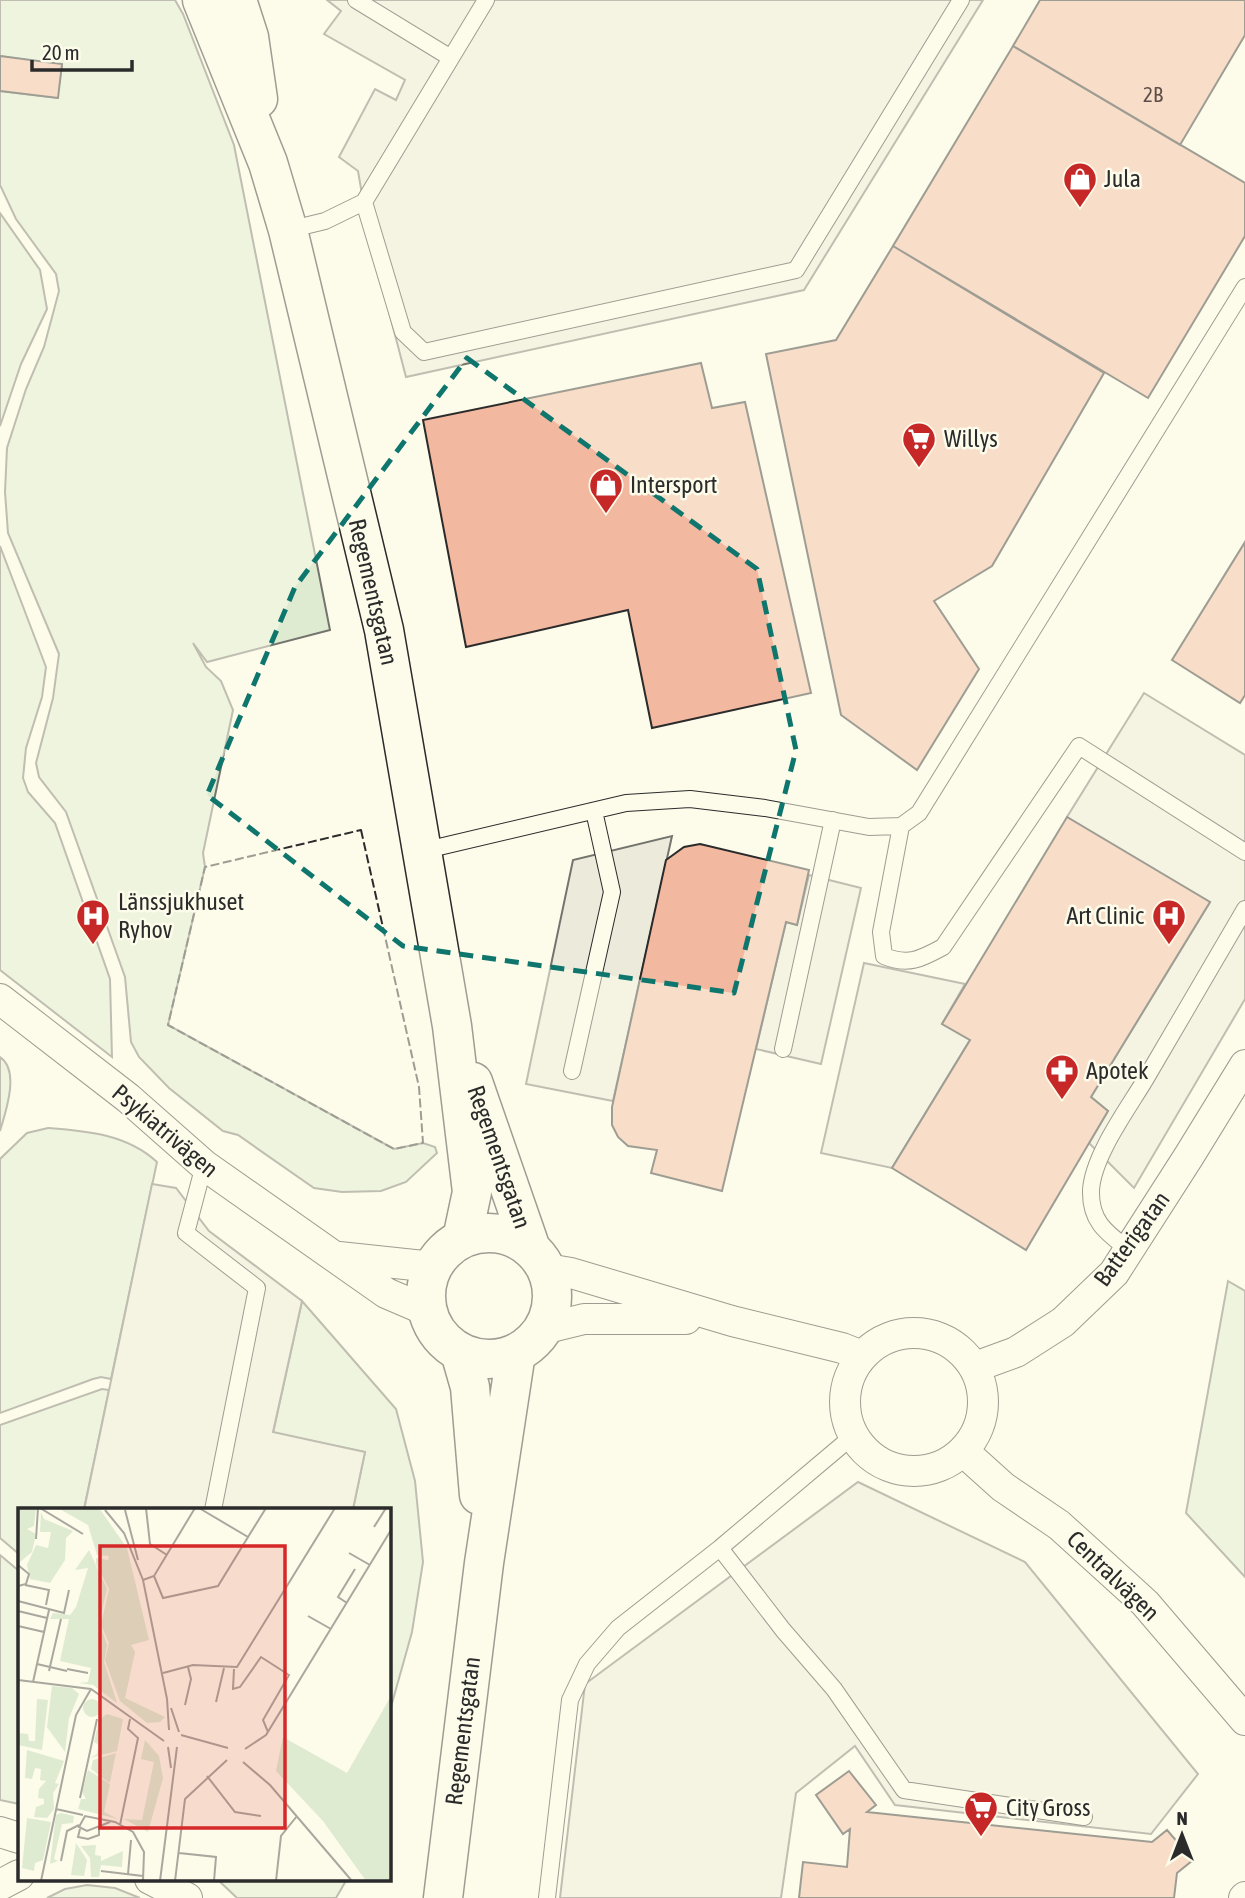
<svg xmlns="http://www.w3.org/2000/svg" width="1245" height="1898" font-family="'Asap Condensed',sans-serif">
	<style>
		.green { fill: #deebd1; stroke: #74746e; stroke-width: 2 }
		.parking { fill: #eceadb; stroke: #74746e; stroke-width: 2 }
		.building { fill: #f2b8a0; stroke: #2b2b2b; stroke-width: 2 }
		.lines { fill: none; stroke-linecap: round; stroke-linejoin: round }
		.lane-casing { stroke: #2b2b2b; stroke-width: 18 }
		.street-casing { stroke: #2b2b2b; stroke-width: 32 }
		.secondary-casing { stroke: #2b2b2b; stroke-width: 41 }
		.lane { stroke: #fdfbea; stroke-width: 16 }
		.street { stroke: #fdfbea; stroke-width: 30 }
		.secondary { stroke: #fdfbea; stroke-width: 38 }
		.fence { stroke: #2b2b2b; stroke-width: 2; stroke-dasharray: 9 3.5; stroke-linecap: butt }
		.marked { fill: none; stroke: #0f766e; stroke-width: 5; stroke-dasharray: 14 9; stroke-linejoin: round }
		.labels { text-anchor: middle; stroke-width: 5; stroke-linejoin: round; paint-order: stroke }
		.number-label { font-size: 21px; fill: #5d4e48 }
		.poi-label { font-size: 24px; fill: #2b2b2b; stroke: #fdfbea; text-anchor: start }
		.street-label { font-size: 24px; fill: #2b2b2b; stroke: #fdfbea }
		.inset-road { fill: none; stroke: #a9a89e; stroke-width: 2 }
		.view { fill: #d62828; fill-opacity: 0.15; stroke: #d62828; stroke-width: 3.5 }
		.inset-edge { fill: none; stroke: #2b2b2b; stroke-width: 3.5 }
	</style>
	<rect width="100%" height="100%" fill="#fdfbea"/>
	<path class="green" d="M0,0H175L183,14L234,145L330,630L207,662L193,643L206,667L221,681L233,710L203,853L205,867L168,1025L394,1149L423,1143L435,1147L437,1153L406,1182L381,1191L342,1192L314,1188L238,1135L223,1131L169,1088L139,1057L131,1042L125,977L66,812L39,777L36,763L53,698L59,654L8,533L5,492L7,448L26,389L44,347L59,291L56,274L16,219L0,185V91L57,98L62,65L0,56Z
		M0,213L40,270L47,309L21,364L0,426Z
		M0,546L46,667L42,697L26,748L23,778L28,792L55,823L110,979L112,1057L0,970Z
		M0,1057C20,1070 6,1111 0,1131Z
		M48,1128C87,1131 127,1134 157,1162L111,1379L101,1377L93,1379L0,1413V1159L27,1133Z
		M1228,1281L1245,1291V1577L1186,1513Z
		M302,1301L396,1409L415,1481L423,1562L412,1632L389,1714L388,1510L353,1509L365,1452L273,1433Z
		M102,1389L109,1390L84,1509L19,1510V1554L0,1538V1425Z
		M0,1555L19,1571V1804L0,1800Z
		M217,1879H347L336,1898H237Z
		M87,1885L115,1888L140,1898H47L65,1889Z"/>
	<path class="parking" d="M327,0H983L804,290L406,377L369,235L358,171L339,157L375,89L396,100L405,80L324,34L341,11Z
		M1144,693L1245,755V999L1134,1188L1089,1143L1108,1111L1091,1097L1210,902L1067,817Z
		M672,836L613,1101L526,1084L573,860Z
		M809,875L861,888L821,1064L756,1049L786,922L797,925Z
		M864,963L965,984L942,1024L970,1040L892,1168L821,1153Z
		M152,1184L176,1188L209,1231L302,1301L273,1432L365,1452L353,1509L84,1510Z
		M858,1482L1025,1562L1198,1774L1151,1834L895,1805L855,1746L796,1793L781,1898H560L585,1684Z"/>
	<path class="building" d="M1040,0H1245V35L1180,145L1013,46Z
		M1013,46L1245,183V236L1148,398L893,246Z
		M0,56L62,64L58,98L0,91Z
		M893,246L1104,373L992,566L934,601L979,669L917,770L841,715L766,354L836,340Z
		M701,363L712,408L745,402L811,693L652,728L628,610L466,647L423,420Z
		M1245,542V695L1240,703L1172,660Z
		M1067,817L1210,902L1091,1097L1108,1111L1026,1250L892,1168L970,1040L942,1024Z
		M700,844L809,870L797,925L786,922L722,1191L651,1173L657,1150L628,1146L618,1137L612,1125V1107L666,860L684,847Z
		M849,1771L876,1805L867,1812L1152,1842L1167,1830L1193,1860L1177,1873L1174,1898H799L803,1862L847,1867L850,1829L843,1834L816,1795Z"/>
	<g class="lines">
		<g class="lane-casing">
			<path id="lane" d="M356,0L451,58
				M364,202L403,332L424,352L796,270L961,0
				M288,230L325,221L364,202L486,0
				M901,826L881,932L884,956C908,966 921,959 943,947L1079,746L1245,852
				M422,851L626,803L690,799L765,808L869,827L901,826L919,813L1245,287
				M783,1049L833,820
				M572,1071L612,892L594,811
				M204,1165L186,1233L257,1288L213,1510
				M1129,1250C1107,1233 1090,1222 1091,1190C1093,1156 1127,1110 1145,1080C1178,1023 1212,966 1245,909
				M720,1548L783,1630L834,1689L904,1790L1084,1817
				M547,1898L570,1700L587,1664L618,1628L720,1548L854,1435"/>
		</g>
		<g class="street-casing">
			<path id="street" d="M0,999L128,1098L204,1165L386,1293L428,1311
				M339,1257L433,1267
				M547,1269L571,1273L732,1321L842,1348L862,1356
				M543,1329L584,1319H686
				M845 1402a69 69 0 1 1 138 0a69 69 0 1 1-138 0Z
				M975,1367L1016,1352L1063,1322L1114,1273L1189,1156L1245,1065
				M963,1451L1003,1487L1059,1525L1145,1603L1245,1720
				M0,1832L19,1838
				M150,1879L187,1898
				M0,1885L19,1875
				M1244,1898L1245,1897"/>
		</g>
		<g class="secondary-casing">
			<path id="secondary" d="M202,0L268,163L288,230L384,630L452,1026L472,1192L462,1239
				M237,0L249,37L258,99
				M473,1082L531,1249
				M426 1296a63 63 0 1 1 126 0a63 63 0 1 1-126 0Z
				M460,1352L470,1387L479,1495
				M443,1898L484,1563L516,1353"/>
		</g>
		<use href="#lane" class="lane"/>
		<use href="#street" class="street"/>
		<use href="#secondary" class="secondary"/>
		<path class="fence" d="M361,830L419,1087L423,1143L394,1149L168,1025L205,867Z"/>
	</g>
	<path d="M0 0H1245V1898H0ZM467,358L757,569L796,750L734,993L403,946L207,795L295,587Z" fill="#fdfbea" fill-opacity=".55" fill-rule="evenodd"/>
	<path class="marked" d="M467,358L757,569L796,750L734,993L403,946L207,795L295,587Z"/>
	<defs>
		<g id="shop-pin" transform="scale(1.75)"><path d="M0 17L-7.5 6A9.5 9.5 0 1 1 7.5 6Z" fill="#c62828" stroke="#fdfbea"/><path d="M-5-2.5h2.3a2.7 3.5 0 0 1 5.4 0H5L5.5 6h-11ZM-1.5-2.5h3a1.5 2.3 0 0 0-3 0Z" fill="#fff"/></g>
		<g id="supermarket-pin" transform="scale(1.75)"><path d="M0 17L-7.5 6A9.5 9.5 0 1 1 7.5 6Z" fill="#c62828" stroke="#fdfbea"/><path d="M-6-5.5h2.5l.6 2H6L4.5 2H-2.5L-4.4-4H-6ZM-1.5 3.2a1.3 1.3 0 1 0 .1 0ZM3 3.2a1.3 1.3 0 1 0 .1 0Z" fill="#fff"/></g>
		<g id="hospital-pin" transform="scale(1.75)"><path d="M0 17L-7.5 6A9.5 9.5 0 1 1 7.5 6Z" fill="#c62828" stroke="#fdfbea"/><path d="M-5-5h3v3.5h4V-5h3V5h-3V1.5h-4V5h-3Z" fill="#fff"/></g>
		<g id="pharmacy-pin" transform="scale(1.75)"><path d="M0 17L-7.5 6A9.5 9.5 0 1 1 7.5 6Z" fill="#c62828" stroke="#fdfbea"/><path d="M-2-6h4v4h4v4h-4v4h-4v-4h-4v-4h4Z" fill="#fff"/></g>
	</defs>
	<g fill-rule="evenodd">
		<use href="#shop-pin" x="1080" y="179"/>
		<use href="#supermarket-pin" x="919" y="439"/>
		<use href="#shop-pin" x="606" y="485"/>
		<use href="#hospital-pin" x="93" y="916"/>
		<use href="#hospital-pin" x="1169" y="916"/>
		<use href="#pharmacy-pin" x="1062" y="1071"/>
		<use href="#supermarket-pin" x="981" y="1808"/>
	</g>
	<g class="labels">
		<g class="number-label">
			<text x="1153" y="102">2B</text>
		</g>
		<g class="poi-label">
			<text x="1104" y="187">Jula</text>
			<text x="944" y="447">Willys</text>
			<text x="630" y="493">Intersport</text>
			<text x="118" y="910">Länssjukhuset<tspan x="118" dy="28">Ryhov</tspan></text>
			<text x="1144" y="924" text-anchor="end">Art Clinic</text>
			<text x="1086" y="1079">Apotek</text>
			<text x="1006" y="1816">City Gross</text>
		</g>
		<g class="street-label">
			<text transform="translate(373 592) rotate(77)" y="8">Regementsgatan</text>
			<text transform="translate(165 1131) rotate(40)" y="8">Psykiatrivägen</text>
			<text transform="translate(499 1157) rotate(71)" y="8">Regementsgatan</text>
			<text transform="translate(1132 1239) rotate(-54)" y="8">Batterigatan</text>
			<text transform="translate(1113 1576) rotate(44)" y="8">Centralvägen</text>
			<text transform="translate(463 1731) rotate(-83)" y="8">Regementsgatan</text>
		</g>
	</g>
	<g transform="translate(18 1508)">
		<rect width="373" height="373" fill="#fdfbea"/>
		<path d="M0,0H18L16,18L9,21L18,26L14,44L2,54ZM40,0H81L109,40L131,132L113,137L117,144L107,190L147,209L142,214L129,215L102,193L87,152L91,135L83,117L91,81L78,56V50L90,52L91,48L79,47L70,17ZM23,4L26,11L55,23L48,30L47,52L32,75L12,71L9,57L18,37L30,40L33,24H22ZM71,42L89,81L81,114L89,137L86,154L99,195L75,177L61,175L70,174L73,160L42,153L51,111H32L35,105L52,107L58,99L70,60L57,62ZM34,178L54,180L61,186L51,210L47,244L29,219ZM373,188V373H348L305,313L258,263L265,229L329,265ZM65 200a9 9 0 1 1 18 0a9 9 0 1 1-18 0ZM19,191L30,192L24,242L0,237V225L10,226L11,233H17ZM89,206L105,211L99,243L72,250L79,246L81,237L76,234L81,212ZM127,232L141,248L145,270L130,324L106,311L124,312L136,254L123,251ZM9,242L46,253L37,275L41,276L35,285L36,301L29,310L16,309L18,299L26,296V291L20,290L21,281L28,273L22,272L23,261L17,260L14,271L7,270ZM98,245L92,274H90L73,261L75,252ZM70,262L92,276L86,304L100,311L60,301L63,291H68L64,284ZM43,305L56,308L55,315L44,316L36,351L40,353L32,356L38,307ZM9,310L33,314L25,352L17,355L16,363L4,360ZM58,335L69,352L66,368L53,367ZM78,337L77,347L83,348V353L105,343L104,359L83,357L81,369H73L72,350L63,338Z" fill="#deebd1"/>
		<path class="inset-road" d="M22,0L65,26M128,0L132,36L149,47M87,2L106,25L125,72L149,191L151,222M107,2L120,52M356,19L368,0M230,29L248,0M18,31L20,0M331,45L352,57M0,57L11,66L8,76L0,78M136,68L145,90L200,78L230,29L181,0M125,72L136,68L177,0M7,77L31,82L28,97M0,93L46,105L51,82M329,95L320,89L337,61M0,103L29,110M290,108L313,121M0,118L26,124M19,156L49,163M49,161L70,165M216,161L215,181L222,179L243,149L271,167L245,212L250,224M31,163L43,111M145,165L175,157L219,159L317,0M0,172L73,181L146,233M15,174L31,102M198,194L206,160M167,197L173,171L170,159M153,200L161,224M163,227L210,240M150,239L153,260M227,241L248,227L373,22M225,254L252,277L334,373M189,268L217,304L243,308M62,290L79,211M38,301L65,307M92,314L69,323L61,319L67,308L97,314L115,324L126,344L125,373M102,317L120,230L110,221L112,211M62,321L60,329L70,331L81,327V319M161,345L198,349L196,373M43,353L49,323L61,317M83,363L125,368M110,366L113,332M23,373L58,207L73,181M142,373L159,239M157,373L167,291L209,252M258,373L263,328L279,308"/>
		<path class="view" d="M82,38H267V320H82Z"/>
		<rect width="373" height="373" class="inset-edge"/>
	</g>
	<g transform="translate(1182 1835)" stroke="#fdfbea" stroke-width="5" paint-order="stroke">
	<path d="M0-5L12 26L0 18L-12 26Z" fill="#2b2b2b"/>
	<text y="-10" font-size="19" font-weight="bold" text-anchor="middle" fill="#2b2b2b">N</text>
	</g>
	<path d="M32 60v10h100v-10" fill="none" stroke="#2b2b2b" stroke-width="3.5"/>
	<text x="42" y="60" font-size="21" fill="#2b2b2b" stroke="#fdfbea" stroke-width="5" paint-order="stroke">20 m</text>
</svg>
